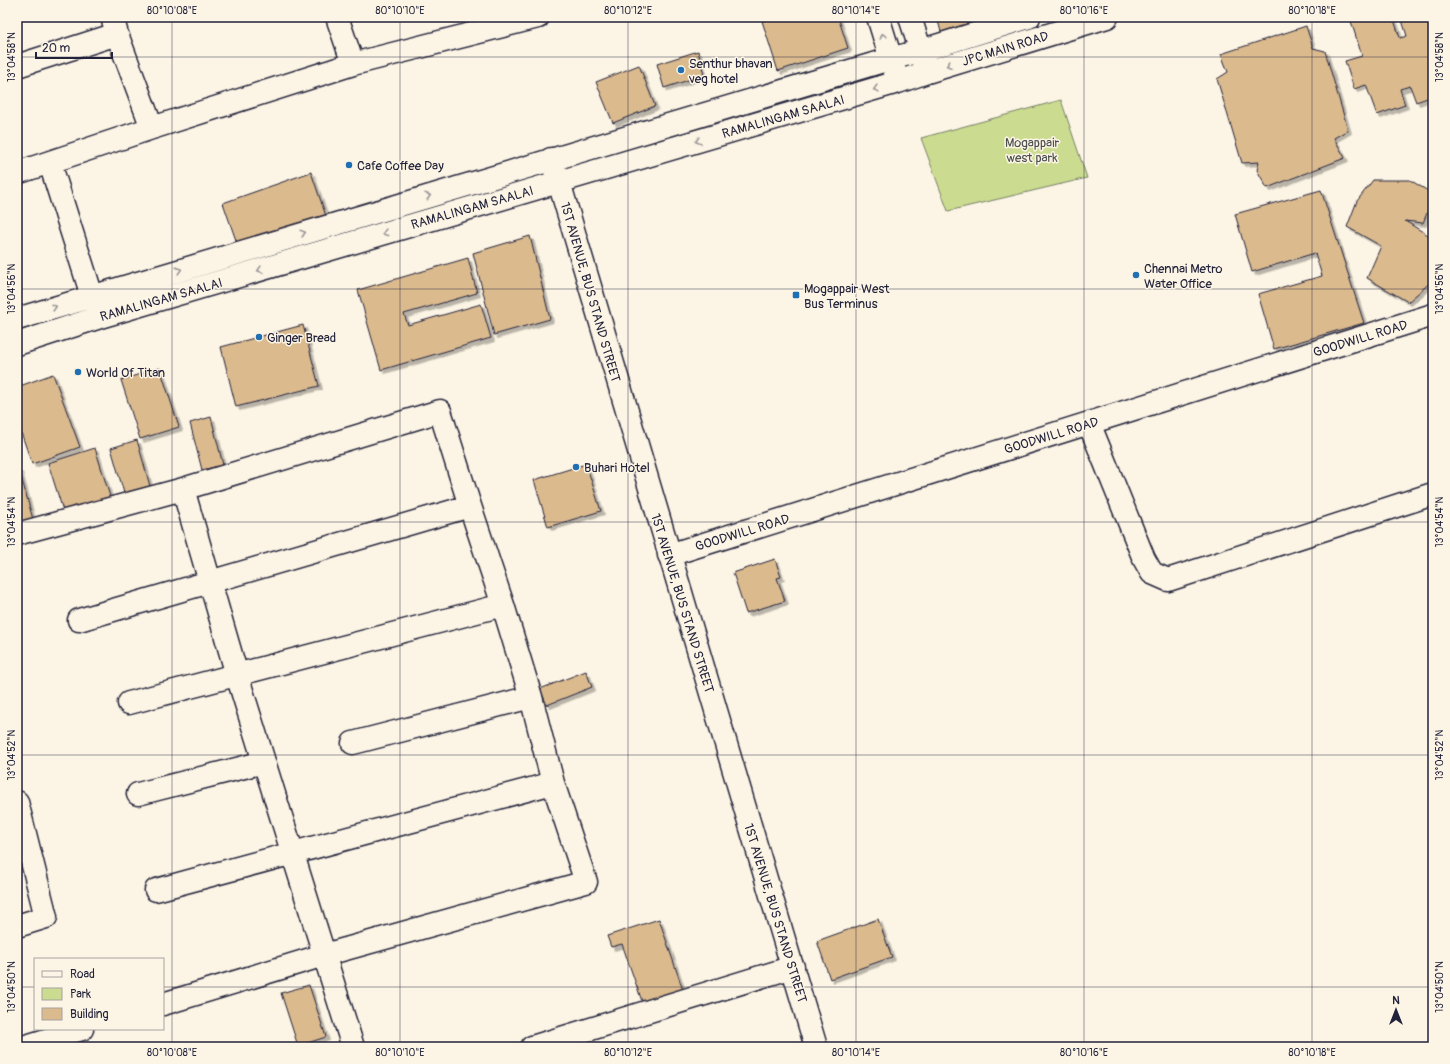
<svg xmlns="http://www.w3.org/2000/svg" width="1450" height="1064" font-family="Pangolin,sans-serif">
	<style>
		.park { fill: #cbdc90; stroke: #767f66 }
		.building { fill: #dbba8e; stroke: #22223b; filter: url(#shadow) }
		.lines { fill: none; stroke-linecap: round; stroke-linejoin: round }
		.minor-casing { stroke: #22223b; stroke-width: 25 }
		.tertiary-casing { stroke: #22223b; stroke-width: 25 }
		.secondary-casing { stroke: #22223b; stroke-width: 25 }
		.minor { stroke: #fcf5e5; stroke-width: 22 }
		.tertiary { stroke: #fcf5e5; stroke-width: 22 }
		.secondary { stroke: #fcf5e5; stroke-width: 22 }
		.oneway { stroke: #9a9698 }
		.ticks { fill: none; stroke: #22223b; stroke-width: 1; stroke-opacity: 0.45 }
		.poi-dot { fill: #1f6fb2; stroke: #fcf5e5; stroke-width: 1.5 }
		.labels { text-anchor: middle; stroke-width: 3; stroke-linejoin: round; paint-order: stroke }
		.street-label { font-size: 13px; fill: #22223b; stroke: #fcf5e5 }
		.poi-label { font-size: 13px; fill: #22223b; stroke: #fcf5e5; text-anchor: start }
		.park-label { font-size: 13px; fill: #4c5050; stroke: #fcf5e5 }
		.neatline { fill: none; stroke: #22223b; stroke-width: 1.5 }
		.ticks-label { font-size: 10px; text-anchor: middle; fill: #22223b }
	</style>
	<defs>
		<filter id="shadow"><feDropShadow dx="3.5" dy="3.5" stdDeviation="0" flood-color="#0004"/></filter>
	</defs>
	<rect width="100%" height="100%" fill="#fcf5e5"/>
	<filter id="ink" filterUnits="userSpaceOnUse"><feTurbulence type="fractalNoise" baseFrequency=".025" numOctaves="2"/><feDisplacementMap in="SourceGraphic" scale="8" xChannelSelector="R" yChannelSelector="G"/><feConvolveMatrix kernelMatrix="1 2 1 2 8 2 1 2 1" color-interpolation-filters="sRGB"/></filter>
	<g filter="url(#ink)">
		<path class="park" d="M1061,100L1087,178L948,211L921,138Z"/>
		<path class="building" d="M776,17H838L848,48L778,71L762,21Z
			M937,17H989L941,32Z
			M1354,17H1393L1400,38L1407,36L1401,17H1433V96L1416,102L1410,86L1400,89L1405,105L1377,115L1366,85L1354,89L1345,61L1362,56L1350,18Z
			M1306,26L1313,48L1325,51L1348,130L1334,138L1345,158L1267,188L1257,170L1259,162L1242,163L1217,79L1228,72L1221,54Z
			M698,51L704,75L664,88L657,64Z
			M639,65L655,106L613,123L596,82Z
			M311,172L327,219L239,249L223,203Z
			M1373,180H1410L1433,194V198L1423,223L1405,221L1433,238V280L1408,302L1367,278L1381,246L1347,227L1357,201Z
			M1321,190L1364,323L1274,349L1258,294L1322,276L1315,253L1252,272L1235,214Z
			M530,236L550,319L494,335L473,253Z
			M468,258L477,293L404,314L408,325L481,304L491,338L381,370L358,290Z
			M303,325L319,386L236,407L221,347Z
			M160,368L179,427L140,439L121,380Z
			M53,374L80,447L32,464L17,421V387Z
			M211,417L223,465L202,470L190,423Z
			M137,440L152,493L126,500L111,448Z
			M95,448L112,503L65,517L48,463Z
			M586,464L601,511L548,527L534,480Z
			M19,469L34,523L17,528V470Z
			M775,559L781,577L777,578L785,601L746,613L733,573Z
			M586,671L592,687L547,705L540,689Z
			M659,919L685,996L645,1010L622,944L611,947L607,936Z
			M878,919L892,957L830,979L817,941Z
			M309,985L326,1037L298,1046L281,993Z"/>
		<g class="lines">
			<g class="minor-casing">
				<path id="minor" d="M112,17L117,34L152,128
					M337,17L353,64
					M17,66L117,34
					M50,163L92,296L99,314
					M17,173L152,128L353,64L538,17
					M1089,423L1144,559L1152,573L1168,580L1433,494
					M183,489L237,675L353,1047
					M17,534L183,489L440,411L470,506L503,605L531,697L553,783L586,882L324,955L163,1004
					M669,555L1433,315
					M79,620L470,506
					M129,703L503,605
					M353,743L531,697
					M138,794L264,762
					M17,802L46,917L17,926
					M156,890L553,783
					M23,1047L82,1029
					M532,1047L793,967"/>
			</g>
			<g class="tertiary-casing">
				<path id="tertiary" d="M551,159L559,182L816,1047"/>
			</g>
			<g class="secondary-casing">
				<path id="secondary" d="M878,17L895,72
					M910,17L925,65
					M17,319L890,59L920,51L1029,17
					M17,344L100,317L898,82L927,72L1107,17"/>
			</g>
			<use href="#minor" class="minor"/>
			<use href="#tertiary" class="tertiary"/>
			<use href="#secondary" class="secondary"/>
		</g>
		<defs><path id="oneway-chevron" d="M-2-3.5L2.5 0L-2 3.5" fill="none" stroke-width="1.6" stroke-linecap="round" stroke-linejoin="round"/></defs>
		<g class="oneway">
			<use href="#oneway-chevron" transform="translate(883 36) rotate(-107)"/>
			<use href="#oneway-chevron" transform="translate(949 65) rotate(163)"/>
			<use href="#oneway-chevron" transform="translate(876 89) rotate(164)"/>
			<use href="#oneway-chevron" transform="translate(698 141) rotate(164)"/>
			<use href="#oneway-chevron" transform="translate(428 196) rotate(-17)"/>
			<use href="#oneway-chevron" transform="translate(303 233) rotate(-17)"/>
			<use href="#oneway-chevron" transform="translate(385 233) rotate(164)"/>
			<use href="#oneway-chevron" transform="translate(179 270) rotate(-17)"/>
			<use href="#oneway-chevron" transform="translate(260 270) rotate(164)"/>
			<use href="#oneway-chevron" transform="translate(54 307) rotate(-17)"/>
		</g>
	</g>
	<path class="ticks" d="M172,17V1047M400,17V1047M628,17V1047M856,17V1047M1084,17V1047M1312,17V1047M17,57H1433M17,289H1433M17,522H1433M17,755H1433M17,987H35M163,987H1433"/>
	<g class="poi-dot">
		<circle cx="681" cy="70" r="4"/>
		<circle cx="349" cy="165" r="4"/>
		<circle cx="1136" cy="275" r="4"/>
		<rect x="792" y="291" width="8" height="8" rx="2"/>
		<circle cx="259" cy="337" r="4"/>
		<circle cx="78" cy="372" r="4"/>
		<circle cx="576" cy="467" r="4"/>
	</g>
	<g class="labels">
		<g class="street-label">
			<text transform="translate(1005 48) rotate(-17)" y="5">JPC MAIN ROAD</text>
			<text transform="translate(783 116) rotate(-16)" y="5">RAMALINGAM SAALAI</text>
			<text transform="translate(472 207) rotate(-16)" y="5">RAMALINGAM SAALAI</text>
			<text transform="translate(591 292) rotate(74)" y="5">1ST AVENUE, BUS STAND STREET</text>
			<text transform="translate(161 299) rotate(-16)" y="5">RAMALINGAM SAALAI</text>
			<text transform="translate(1360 338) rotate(-17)" y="5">GOODWILL ROAD</text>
			<text transform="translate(1051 435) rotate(-17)" y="5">GOODWILL ROAD</text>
			<text transform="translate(742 532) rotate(-17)" y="5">GOODWILL ROAD</text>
			<text transform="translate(683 603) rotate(73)" y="5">1ST AVENUE, BUS STAND STREET</text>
			<text transform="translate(776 913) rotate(73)" y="5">1ST AVENUE, BUS STAND STREET</text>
		</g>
		<g class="poi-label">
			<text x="689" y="68">Senthur bhavan<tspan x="689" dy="15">veg hotel</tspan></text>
			<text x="357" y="170">Cafe Coffee Day</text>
			<text x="1144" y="273">Chennai Metro<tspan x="1144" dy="15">Water Office</tspan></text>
			<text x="804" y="293">Mogappair West<tspan x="804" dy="15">Bus Terminus</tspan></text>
			<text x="267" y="342">Ginger Bread</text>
			<text x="86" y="377">World Of Titan</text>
			<text x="584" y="472">Buhari Hotel</text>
		</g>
		<g class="park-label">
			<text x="1032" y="147">Mogappair<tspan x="1032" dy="15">west park</tspan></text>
		</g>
	</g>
	<rect width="1450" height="1064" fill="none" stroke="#fcf5e5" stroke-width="44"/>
	<rect x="34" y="958" width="130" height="72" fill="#fcf5e5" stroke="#a5a1a1"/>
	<rect x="42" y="971" width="20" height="6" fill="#fcf5e5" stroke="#a5a1a1"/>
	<text x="70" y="978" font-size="12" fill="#22223b">Road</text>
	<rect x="42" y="988" width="20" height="12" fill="#cbdc90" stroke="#a5a1a1"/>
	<text x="70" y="998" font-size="12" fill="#22223b">Park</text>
	<rect x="42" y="1008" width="20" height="12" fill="#dbba8e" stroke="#a5a1a1"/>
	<text x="70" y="1018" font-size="12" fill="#22223b">Building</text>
	<g transform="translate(1396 1010)" stroke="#fcf5e5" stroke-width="3" paint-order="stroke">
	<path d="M0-3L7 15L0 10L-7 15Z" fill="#22223b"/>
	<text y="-6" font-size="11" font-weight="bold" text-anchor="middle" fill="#22223b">N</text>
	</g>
	<path d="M36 52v6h76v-6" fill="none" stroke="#22223b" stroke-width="2"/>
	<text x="42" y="52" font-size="12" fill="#22223b" stroke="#fcf5e5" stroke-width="3" paint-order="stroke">20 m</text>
	<rect x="22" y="22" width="1406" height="1020" class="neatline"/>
	<g class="ticks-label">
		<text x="172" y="14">80°10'08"E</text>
		<text x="400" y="14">80°10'10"E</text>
		<text x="628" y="14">80°10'12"E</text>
		<text x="856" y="14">80°10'14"E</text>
		<text x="1084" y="14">80°10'16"E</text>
		<text x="1312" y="14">80°10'18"E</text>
		<text transform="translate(11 57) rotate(-90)" y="4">13°04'58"N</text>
		<text transform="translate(1439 57) rotate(-90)" y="4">13°04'58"N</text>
		<text transform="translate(11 289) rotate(-90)" y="4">13°04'56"N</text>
		<text transform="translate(1439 289) rotate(-90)" y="4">13°04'56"N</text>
		<text transform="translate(11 522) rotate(-90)" y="4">13°04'54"N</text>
		<text transform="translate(1439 522) rotate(-90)" y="4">13°04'54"N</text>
		<text transform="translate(11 755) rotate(-90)" y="4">13°04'52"N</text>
		<text transform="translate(1439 755) rotate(-90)" y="4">13°04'52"N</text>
		<text transform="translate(11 987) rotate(-90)" y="4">13°04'50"N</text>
		<text transform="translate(1439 987) rotate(-90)" y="4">13°04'50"N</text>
		<text x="172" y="1056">80°10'08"E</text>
		<text x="400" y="1056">80°10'10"E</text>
		<text x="628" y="1056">80°10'12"E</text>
		<text x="856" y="1056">80°10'14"E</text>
		<text x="1084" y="1056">80°10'16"E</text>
		<text x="1312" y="1056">80°10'18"E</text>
	</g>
</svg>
